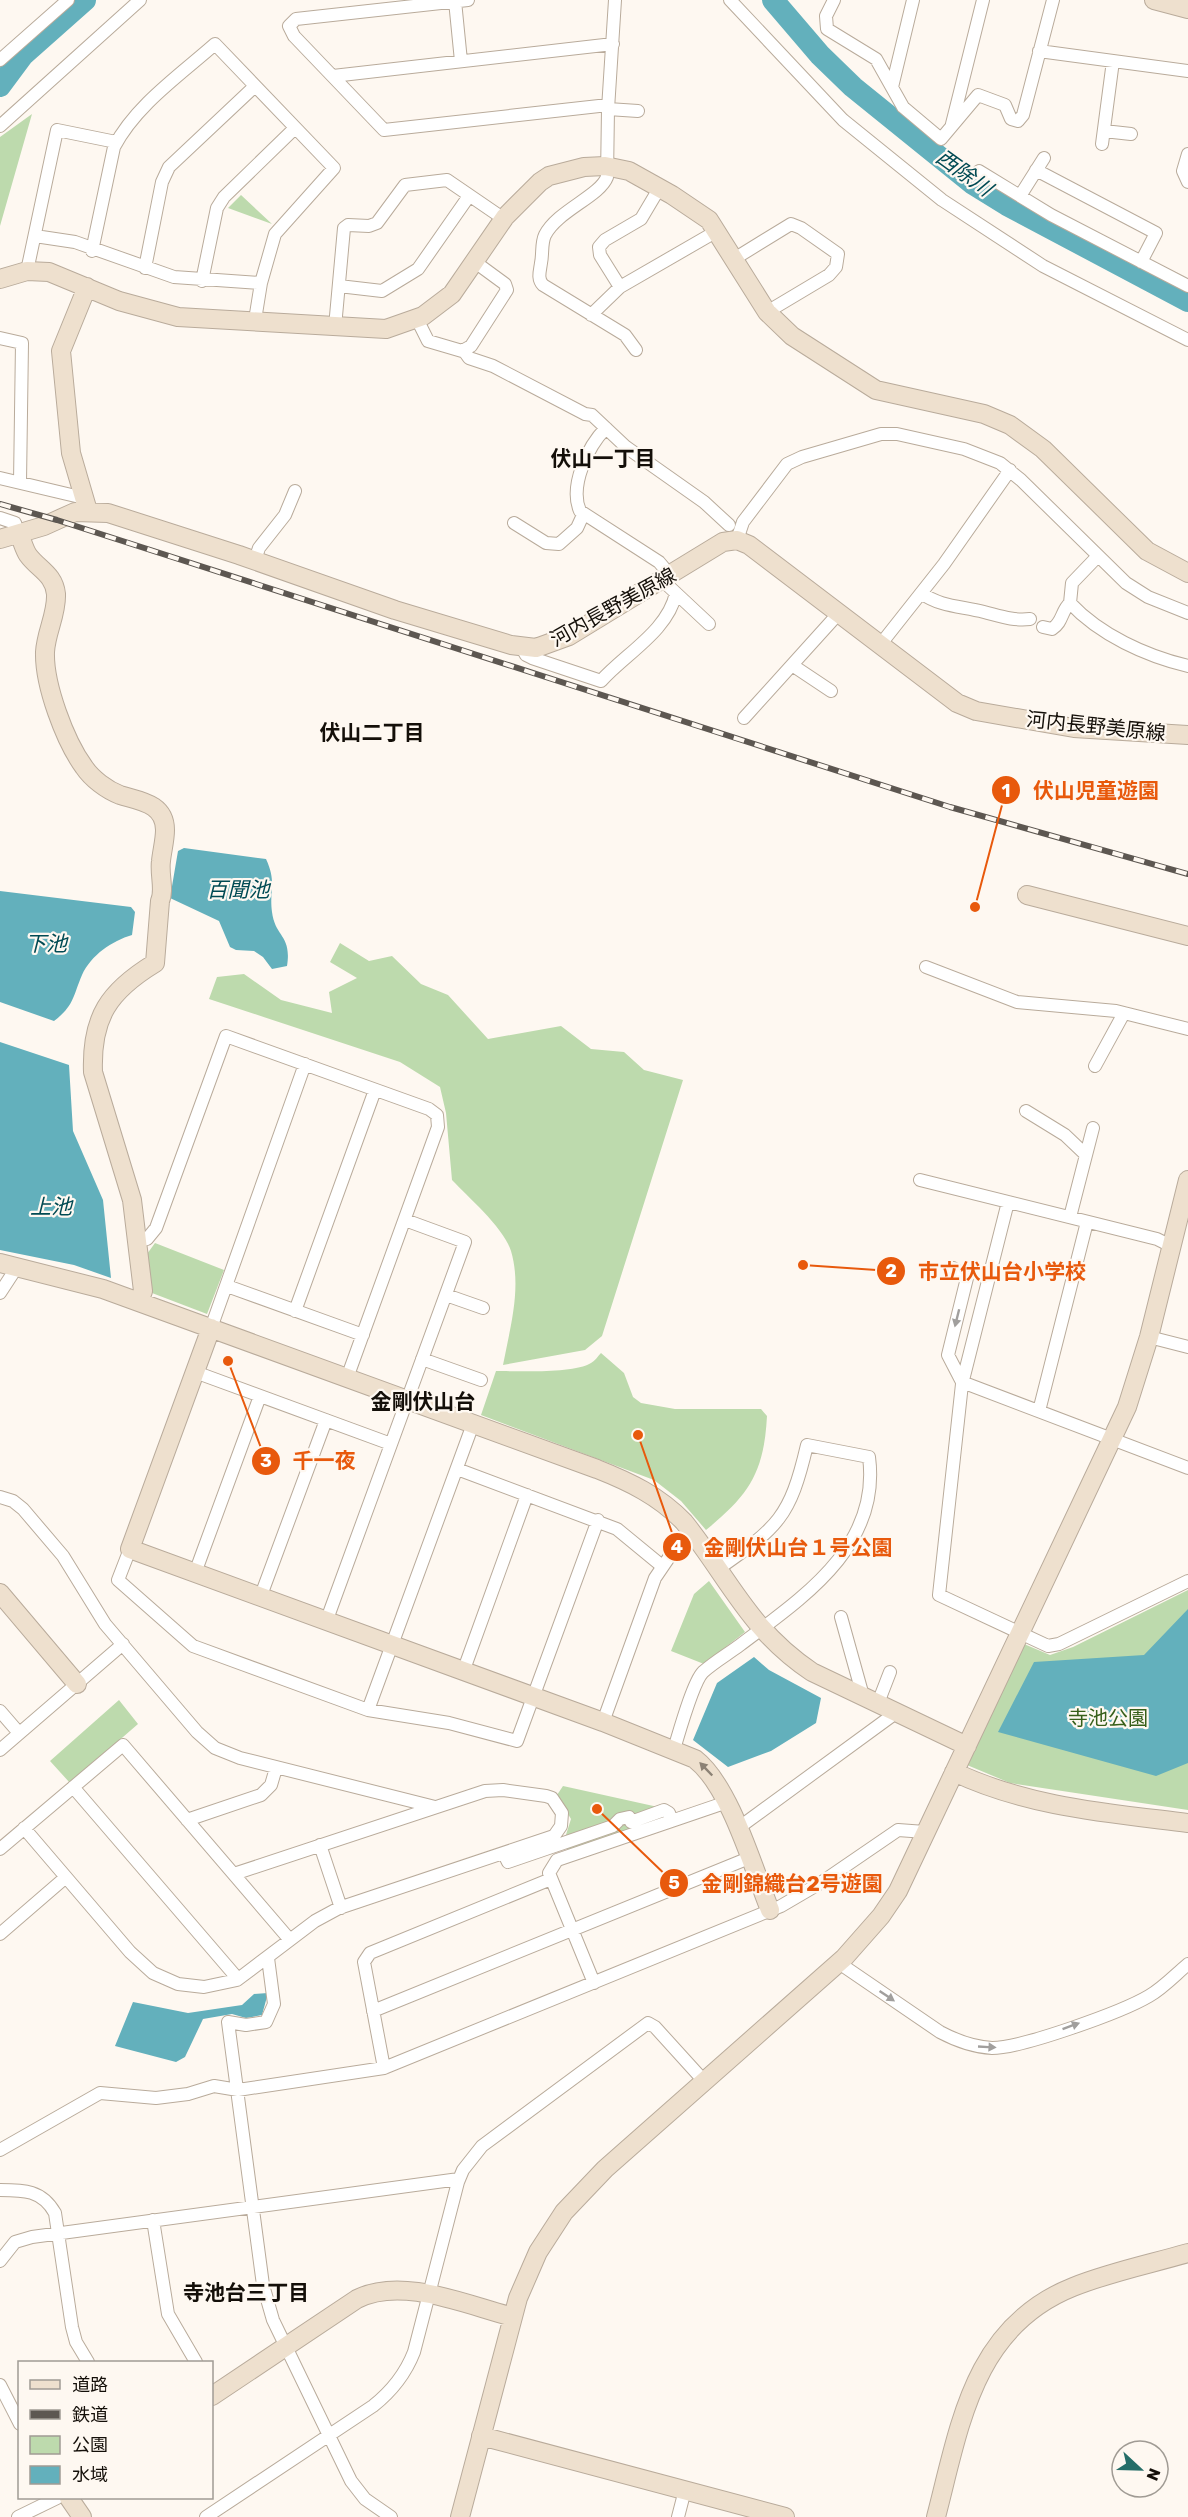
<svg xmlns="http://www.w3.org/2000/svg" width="1188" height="2517" font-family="Rubik,'Noto Sans JP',sans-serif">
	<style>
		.green { fill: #bddaad }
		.water { fill: #63b0bc }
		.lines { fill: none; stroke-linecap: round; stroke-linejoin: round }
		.river { stroke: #63b0bc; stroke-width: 22 }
		.street-casing { stroke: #b9ab9b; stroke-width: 14 }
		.secondary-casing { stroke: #b9ab9b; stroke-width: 20 }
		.street { stroke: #fff; stroke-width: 12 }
		.secondary { stroke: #eee0ce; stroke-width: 18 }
		.rail-casing { stroke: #5d5751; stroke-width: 6 }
		.rail { stroke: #fef8f1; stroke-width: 4; stroke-dasharray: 11; stroke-linecap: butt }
		.oneway { fill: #a19f9d }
		.oneway2 { fill: #8c8275 }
		.labels { text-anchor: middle; stroke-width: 4.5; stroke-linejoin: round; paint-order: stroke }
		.street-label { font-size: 20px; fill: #140f09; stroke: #fef8f1 }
		.park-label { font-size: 20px; fill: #375f1a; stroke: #fef8f1 }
		.water-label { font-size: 21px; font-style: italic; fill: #004a53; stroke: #fef8f1 }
		.neighbourhood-label { font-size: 21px; font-weight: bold; fill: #140f09; stroke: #fef8f1 }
		.leader { fill: none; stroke: #e8590c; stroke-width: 2 }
		.callout-dot { fill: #e8590c; stroke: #fef8f1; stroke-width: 2 }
		.mark-label { font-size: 18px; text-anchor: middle; font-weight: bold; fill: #fff }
		.callout-label { font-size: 21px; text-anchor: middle; font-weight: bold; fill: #e8590c; stroke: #fef8f1; stroke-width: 4.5; stroke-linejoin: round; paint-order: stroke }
	</style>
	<rect width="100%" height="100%" fill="#fef8f1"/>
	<path class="green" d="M32,114L0,226V137Z
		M241,195L272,224L228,208Z
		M340,943L369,961L392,956L421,984L448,995L488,1039L561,1026L591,1049L624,1052L644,1070L683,1080L602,1336L585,1350L503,1365C510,1328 522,1288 511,1251C504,1228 469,1198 452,1180L446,1113L440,1087L400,1062L209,999L217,977L244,974L281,1000L332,1013L329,992L357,978L330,962Z
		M155,1243L224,1270L207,1314L152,1293L147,1254Z
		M601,1353L624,1373L633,1397L641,1403L675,1409H761L767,1416C764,1473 749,1495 706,1530L681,1501L654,1480L481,1415L496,1371C518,1371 573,1374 591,1363C595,1361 598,1356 601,1353Z
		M709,1581L745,1632L704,1664L671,1651L694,1594Z
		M1188,1590V1810L1010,1783L967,1765L1024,1644L1050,1655L1073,1647Z
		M119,1700L138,1724L70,1783L50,1761Z
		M563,1786L658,1807L656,1820L568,1851L564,1841L571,1819L557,1795Z"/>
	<path class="water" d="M184,848L266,859C277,883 269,889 272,912C275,937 292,935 287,966L272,969L263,957L254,951L236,950L230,947L219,921L170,898L178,851Z
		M0,891L131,907L135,912L132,935C112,941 91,955 82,975C73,996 74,1006 54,1021L0,1002Z
		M0,1042L69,1065L73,1131L103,1200L111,1278L74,1265L0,1250Z
		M1188,1609V1763L1156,1776L998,1732L1034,1662L1144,1655Z
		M754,1657L769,1670L821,1698L816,1723L771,1751L728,1767L693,1740L717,1683Z
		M268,1993L262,2015L246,2018L232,2014L203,2019L185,2057L176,2062L115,2046L133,2002L188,2013L242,2005L254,1994Z"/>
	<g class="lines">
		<path class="river" d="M773,0L820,55L853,87L973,184L1007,205L1188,301
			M0,86L23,55L85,0"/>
		<g class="street-casing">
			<path id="street" d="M468,0L296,19L289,26L294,36L384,130L608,105
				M615,0L608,109L607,177C600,196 557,211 545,235C541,243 543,254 541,263C540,271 537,279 543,285L625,335L636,350
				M730,0L843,120L942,200L1043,266L1188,340
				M834,0L826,16L827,29L876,59L903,107L941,139L978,95L1005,105L1011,119L1018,121L1023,115L1053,0
				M455,1L461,61
				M1039,51L1188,71
				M0,60L68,0
				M333,76L613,44
				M892,87L913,0
				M608,109L638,111
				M952,124L983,0
				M0,126L140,0
				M1104,131L1131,134
				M1102,144L1113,61
				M1188,154L1183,171L1188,182
				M1036,170L1156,233L1141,262
				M979,171L1051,215L1188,286
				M1020,196L1044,158
				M35,236L75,242L174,277L261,283
				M92,251L114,147C136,105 180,75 215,44L334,168L275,234L261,283L255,320
				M734,259L791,224L801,228L838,254L836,267L829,275L767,312
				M145,268L162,182L169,167L255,86
				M27,271L57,130L116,142
				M202,281L217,208L224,197L295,128
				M339,286L382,291L418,269L469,196
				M620,287L600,255L599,247L605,240L641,219L660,187
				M591,315L620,287L717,231
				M417,319L428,341L462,351L471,346L507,290L505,284L475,262
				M335,327L344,228L348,225L369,226L377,223L405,185L447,180L504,219
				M0,338L22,343L20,482
				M464,351L469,358L493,366L585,414L592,415L626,447L704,502L729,525
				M606,428C588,446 569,486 580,511L659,562L670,575
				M0,478L84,498
				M0,518L15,523L19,534
				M514,523L546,543L559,544L577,528L583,515
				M737,540L743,522L787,464L802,457L881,434H897L964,449L1000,463L1021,480L1126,583L1148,597L1188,613
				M1097,557L1072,583L1070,603C1100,635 1146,656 1188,666
				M255,560L259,548L285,515L295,491
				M662,580L709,624
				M921,593C941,607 961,606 984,612C1000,616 1013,621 1030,619
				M1043,627L1052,629C1063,622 1061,611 1070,603
				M880,645L944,564L1010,470
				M522,648L526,655L532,658L601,681C625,654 668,631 676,593
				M792,665L831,691
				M744,718L838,614
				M926,967L1017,1002L1116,1011L1188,1029
				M1095,1066L1124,1013
				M1026,1111L1065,1135L1086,1155
				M920,1180L1157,1239L1171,1246
				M1008,1202L962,1384L939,1595L1048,1646L1059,1644L1188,1581
				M1070,1217L1093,1128
				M137,1241L147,1239L156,1228L226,1036L429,1109L437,1115L438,1127L347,1378
				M953,1268L967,1278L948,1355L962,1382L1188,1468
				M227,1286L363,1335
				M0,1293L17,1267
				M446,1295L483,1308
				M295,1311L375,1090
				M211,1328L305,1064
				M1149,1337L1188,1347
				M422,1359L481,1380
				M195,1372L391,1444
				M1039,1411L1087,1222
				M457,1469L617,1529L662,1566
				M0,1497L13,1501L23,1509L63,1556L105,1624L197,1732L215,1748L240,1758L435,1807
				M130,1549L118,1580L193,1646L368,1710L449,1723L517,1741L598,1520
				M195,1573L260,1396
				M260,1598L326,1420
				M841,1617L863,1696
				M326,1622L465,1242L405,1220
				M463,1672L527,1495
				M878,1703L890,1672
				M368,1710L473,1424
				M0,1711L19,1733
				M603,1722L655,1578L672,1553L693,1534
				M674,1749C679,1733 693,1682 703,1672C714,1662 728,1654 740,1645C802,1598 881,1547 869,1457L807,1445C790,1518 778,1527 718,1569
				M0,1750L123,1644
				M73,1787L238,1979
				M187,1820L261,1795L271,1785L276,1768
				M24,1828L130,1952L153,1973L178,1984L204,1987L237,1980L315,1921L339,1908L554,1836L561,1826L562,1813L552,1798L546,1796L503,1790L485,1791L234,1874
				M737,1829L897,1712
				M320,1845L341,1908
				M0,1849L123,1745L290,1940
				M504,1854L508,1862L613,1826L620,1819L629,1817L631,1822L664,1810L669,1813L672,1820
				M0,1934L66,1877
				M268,1958L274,2004L266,2022L246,2025L228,2022L263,2285L273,2320L351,2481L365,2499L391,2517
				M839,1963L940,2032C957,2041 973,2047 992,2048C1022,2048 1122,2012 1149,1996C1163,1988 1175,1975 1188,1964
				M594,1983L549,1873L557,1860L727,1802
				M373,2011L749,1858
				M384,2068L364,1962L370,1953L551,1879
				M0,2150L100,2093L156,2098L188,2094L214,2086L238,2090L384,2068L781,1906L822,1882L898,1830L925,1832
				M0,2190C24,2190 42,2190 55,2213L72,2327L76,2342L88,2362
				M153,2220L168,2314L196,2362
				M0,2261L15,2242L32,2237L459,2179
				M0,2385L20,2424
				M18,2517L57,2498
				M206,2517L373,2406C392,2391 405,2375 414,2352L458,2182L463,2170L482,2146L648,2023L655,2027L704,2081
				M678,2517L685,2490"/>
		</g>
		<g class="secondary-casing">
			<path id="secondary" d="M1154,0L1188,9
				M0,279L27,271L49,272L119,301L178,317L386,329L423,316L452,294L505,217L540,182L549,176L584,167L605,166L629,171L672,195L709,220L767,312L792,336L876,390L984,414L1010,425L1043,449L1147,551L1188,573
				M87,287L61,351L71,453L88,511
				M19,534C22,540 24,549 28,555C38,569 54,574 56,594C57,614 46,632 45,652C44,685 65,741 84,767C92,779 107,790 120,795C139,801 165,803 165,830C165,840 162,851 161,861C159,874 165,890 160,901L155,963C109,991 91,1017 93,1072L132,1200L143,1291L139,1302
				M0,539L44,526L75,512L108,513L239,555L395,610L511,645L536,648L569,636L723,542L737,540L749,545L957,703L976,711L1074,728L1188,735
				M1027,895L1188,936
				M0,1263L103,1289L597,1469C630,1482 659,1496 684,1522C729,1578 749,1630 812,1672L967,1746
				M211,1328L130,1549L603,1722L695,1759C730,1786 753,1868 770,1910
				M0,1593L77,1684
				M954,1772C1028,1807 1108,1813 1188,1823
				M212,2396L357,2299C402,2276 466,2305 513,2317
				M481,2436L785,2517
				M69,2498L82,2517
				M460,2517L518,2298L538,2252L564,2212L605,2169L844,1958L881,1916L898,1891L1127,1407L1149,1337L1188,1180
				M936,2517C960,2425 973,2327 1073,2287C1110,2272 1150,2264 1188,2253"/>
		</g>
		<use href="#street" class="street"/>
		<use href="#secondary" class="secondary"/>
		<g class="rail-casing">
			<path id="rail" d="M0,504L57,520L950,807L1188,874"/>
		</g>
		<use href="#rail" class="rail"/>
	</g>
	<defs><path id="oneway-solid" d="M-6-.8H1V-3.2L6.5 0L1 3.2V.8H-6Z" transform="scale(1.5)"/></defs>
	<g class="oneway">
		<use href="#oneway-solid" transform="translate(957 1318) rotate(104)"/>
		<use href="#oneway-solid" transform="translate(887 1996) rotate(34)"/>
		<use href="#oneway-solid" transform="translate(1071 2026) rotate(-20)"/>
		<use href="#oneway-solid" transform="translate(987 2047) rotate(3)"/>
	</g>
	<use class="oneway2" href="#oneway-solid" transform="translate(706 1769) rotate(-134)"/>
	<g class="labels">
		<g class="street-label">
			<text transform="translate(613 607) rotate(-29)" y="7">河内長野美原線</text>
			<text transform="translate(1096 726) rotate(6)" y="7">河内長野美原線</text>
		</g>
		<g class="park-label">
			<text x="1108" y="1725">寺池公園</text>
		</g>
		<g class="water-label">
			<text transform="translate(964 173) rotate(36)" y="7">西除川</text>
			<text x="238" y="897">百聞池</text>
			<text x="46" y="951">下池</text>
			<text x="51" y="1214">上池</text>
		</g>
		<g class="neighbourhood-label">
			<text x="603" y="466">伏山一丁目</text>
			<text x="372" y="740">伏山二丁目</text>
			<text x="423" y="1409">金剛伏山台</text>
			<text x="246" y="2300">寺池台三丁目</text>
		</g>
	</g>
	<path class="leader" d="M975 907L1006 790M803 1265L891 1271M228 1361L266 1461M638 1435L677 1547M597 1809L674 1883"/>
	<g class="callout-dot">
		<circle cx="975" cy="907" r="6"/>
		<circle cx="803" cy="1265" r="6"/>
		<circle cx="228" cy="1361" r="6"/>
		<circle cx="638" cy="1435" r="6"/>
		<circle cx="597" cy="1809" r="6"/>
		<circle cx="1006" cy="790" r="15"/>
		<circle cx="891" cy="1271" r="15"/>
		<circle cx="266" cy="1461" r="15"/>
		<circle cx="677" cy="1547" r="15"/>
		<circle cx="674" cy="1883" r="15"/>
	</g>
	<g class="mark-label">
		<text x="1006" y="797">1</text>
		<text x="891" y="1277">2</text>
		<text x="266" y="1467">3</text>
		<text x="677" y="1553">4</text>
		<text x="674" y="1889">5</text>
	</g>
	<g class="callout-label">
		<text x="1096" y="798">伏山児童遊園</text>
		<text x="1002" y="1279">市立伏山台小学校</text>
		<text x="324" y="1468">千一夜</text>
		<text x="798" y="1555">金剛伏山台１号公園</text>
		<text x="792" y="1891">金剛錦織台2号遊園</text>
	</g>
	<rect x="18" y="2361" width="195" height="138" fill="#fef8f1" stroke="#a09b94" stroke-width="1.5"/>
	<rect x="30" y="2380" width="30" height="9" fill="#eee0ce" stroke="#a09b94" stroke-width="1.5"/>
	<text x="72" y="2391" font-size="18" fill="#140f09">道路</text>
	<rect x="30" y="2410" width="30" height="9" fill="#5d5751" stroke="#a09b94" stroke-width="1.5"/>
	<text x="72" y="2421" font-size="18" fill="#140f09">鉄道</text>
	<rect x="30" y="2436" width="30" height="18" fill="#bddaad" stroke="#a09b94" stroke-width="1.5"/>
	<text x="72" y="2451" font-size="18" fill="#140f09">公園</text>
	<rect x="30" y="2466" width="30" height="18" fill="#63b0bc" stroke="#a09b94" stroke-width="1.5"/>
	<text x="72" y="2481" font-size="18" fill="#140f09">水域</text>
	<g transform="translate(1140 2469) rotate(112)"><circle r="28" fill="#fef8f1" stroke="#a09b94" stroke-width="1.5"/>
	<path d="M0-4.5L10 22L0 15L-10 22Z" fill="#256e68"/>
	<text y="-9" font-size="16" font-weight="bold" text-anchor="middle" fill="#140f09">N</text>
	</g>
</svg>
